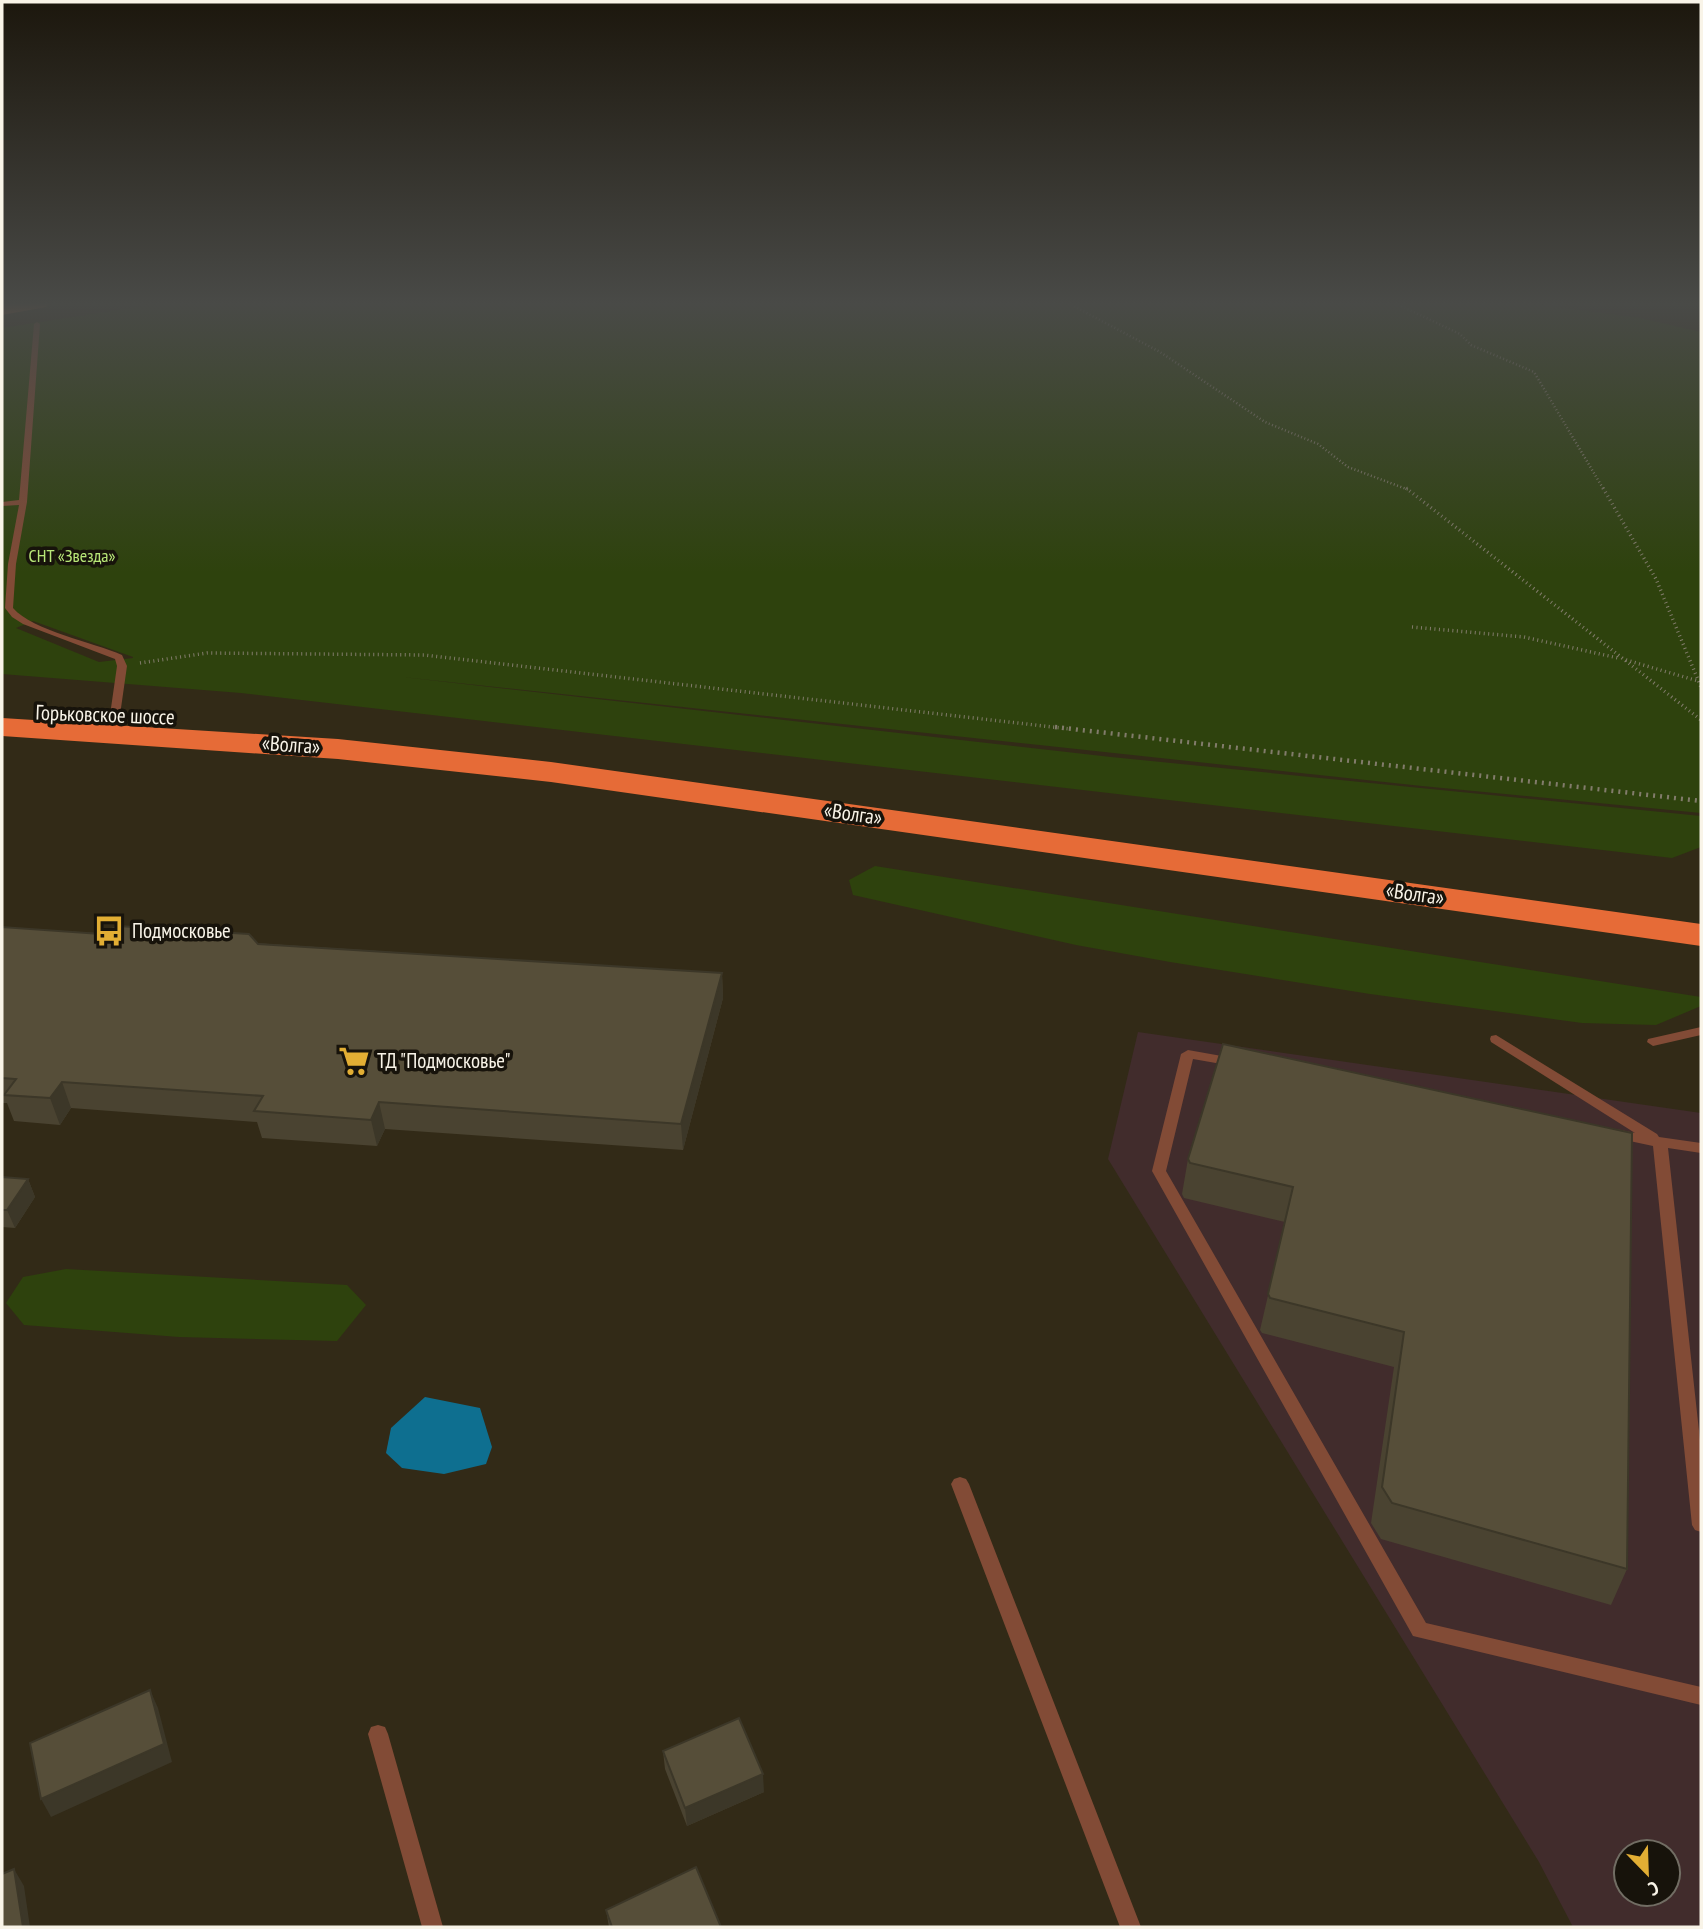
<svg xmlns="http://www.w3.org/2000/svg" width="1703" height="1929" font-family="'PT Sans Narrow',sans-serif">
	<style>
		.commercial { fill: #412c2c; fill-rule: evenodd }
		.green { fill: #2e420d; fill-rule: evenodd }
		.water { fill: #0e6f90 }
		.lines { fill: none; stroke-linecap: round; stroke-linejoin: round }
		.path-far2 { stroke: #827c6b; stroke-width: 2.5; stroke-dasharray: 1 2.5; stroke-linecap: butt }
		.path-far1 { stroke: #827c6b; stroke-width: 3.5; stroke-dasharray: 1 3.5; stroke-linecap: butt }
		.path { stroke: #827c6b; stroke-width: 4.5; stroke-dasharray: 2 5; stroke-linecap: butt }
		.service { fill: #824b36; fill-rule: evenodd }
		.trunk { fill: #e66b37; fill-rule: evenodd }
		.wall { fill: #4a4331 }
		.shaded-wall { fill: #3c3728 }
		.building { fill: #564e39; stroke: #3c3728; stroke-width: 2 }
		.labels { text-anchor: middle; stroke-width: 7; stroke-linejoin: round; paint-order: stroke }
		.far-park-label { font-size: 18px; fill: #b8e778; stroke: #17130b }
		.street-label { font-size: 21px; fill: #f9f4e8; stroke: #17130b }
		.poi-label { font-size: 21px; fill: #f9f4e8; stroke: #17130b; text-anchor: start }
	</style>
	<rect width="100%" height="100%" fill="#322a17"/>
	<path class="commercial" d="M1138,1032L1701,1113V1927H1573L1539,1862L1108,1159ZM1626,1852H1668V1894H1626Z"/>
	<path class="green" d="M162,303H1528L1640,318L1701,332V813L1422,786L402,677L1111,757L1701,816V847L1672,858L241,693L2,674V328ZM33,621L133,657V658L99,662L16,628Z
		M875,866L1701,997V1006L1656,1025L1582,1023L1370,994L1170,962L1076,945L853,895L849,880Z
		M66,1269L347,1285L366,1305L337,1341L179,1337L24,1325L6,1303L23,1277Z"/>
	<path class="water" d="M425,1397L480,1408L492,1447L486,1464L444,1474L402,1468L386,1453L391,1428Z"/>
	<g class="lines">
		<path class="path-far2" d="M1068,303L1160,352L1265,422L1318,444L1348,467L1409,490
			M1395,303L1460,334L1471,345L1534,372L1604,490"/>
		<path class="path-far1" d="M1406,488L1701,720
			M1603,488L1656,579L1701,687
			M1412,627L1524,637L1618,658
			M1626,660L1698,681
			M140,663L207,653L424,655L1070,729"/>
		<path class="path" d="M1055,727L1701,801"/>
		<path class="service" d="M37,322L40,324L27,502L16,564L13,608C33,631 93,642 122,655L127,666L120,715L115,718L110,715L117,666L115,659L23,624L12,617L5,608L8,564L19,505L2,506V502L19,500L34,324Z
			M1701,1027V1035L1653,1046L1647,1042L1648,1039Z
			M1496,1035L1657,1134L1659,1137L1701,1143V1153L1668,1148L1701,1449V1532L1695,1530L1692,1525L1653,1146L1611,1137L1609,1134L1611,1131L1616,1129L1635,1133L1491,1042L1490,1039L1491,1036Z
			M1188,1050L1233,1058L1240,1062L1233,1066L1193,1059L1166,1171L1426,1623L1701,1687V1705L1413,1636L1152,1171L1181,1054Z
			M960,1477L966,1479L969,1484L1141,1927H1120L951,1484L954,1479Z
			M378,1725L385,1727L388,1734L443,1927H422L368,1734L371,1727Z"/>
		<path class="trunk" d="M2,303H49L46,307L2,315Z
			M2,718L338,739L551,762L1701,924V946L551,782L338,759L2,736Z"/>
	</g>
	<path class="wall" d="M2,927L722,973L723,998L683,1150L385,1129L377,1146L262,1138L257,1122L71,1108L60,1125L14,1121L7,1103H2Z
		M1223,1044L1627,1569L1611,1605L1381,1539L1371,1523L1394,1367L1262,1333L1260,1330L1285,1222L1184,1198L1182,1194L1188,1159Z
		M2,1177L28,1179L35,1197L15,1228L2,1227Z
		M663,1751L764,1792L687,1826L665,1769Z
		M606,1910L721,1927H609Z"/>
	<path class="shaded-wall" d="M722,973L723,998L683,1150L681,1124Z
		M62,1082L71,1108L60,1125L50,1098Z
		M379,1102L385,1129L377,1146L371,1120Z
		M28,1179L35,1197L15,1228L7,1210Z
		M150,1690L158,1708L172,1762L51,1817L41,1799Z
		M763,1774L764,1792L687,1826L685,1808Z
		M14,1869L24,1886L30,1927H23Z"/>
	<path class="building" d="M118,926L249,934L258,944L722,973L681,1124L379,1102L371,1120L254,1111L263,1096L62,1082L50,1098L4,1095L16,1079L2,1078V927L101,934Z
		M1223,1044L1632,1133L1627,1569L1392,1503L1382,1487L1404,1332L1270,1298L1268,1294L1293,1187L1190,1163L1188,1159Z
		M2,1177L28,1179L7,1210H2Z
		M150,1690L164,1744L41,1799L30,1743Z
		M739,1718L763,1774L685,1808L663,1751Z
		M696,1867L721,1927H612L606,1910Z
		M14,1869L23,1927H2V1874Z"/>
	<linearGradient id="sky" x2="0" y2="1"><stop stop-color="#1c170d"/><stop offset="0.53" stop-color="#494a47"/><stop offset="1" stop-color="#494a47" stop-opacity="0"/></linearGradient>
	<rect width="1703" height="573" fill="url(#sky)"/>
	<defs>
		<g id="bus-bare" transform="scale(2.415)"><path d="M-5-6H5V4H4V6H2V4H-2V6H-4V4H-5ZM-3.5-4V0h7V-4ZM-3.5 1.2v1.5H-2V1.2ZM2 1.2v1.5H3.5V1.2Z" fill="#e2ae34" stroke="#17130b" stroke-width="2.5" paint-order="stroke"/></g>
		<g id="supermarket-bare" transform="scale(2.415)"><path d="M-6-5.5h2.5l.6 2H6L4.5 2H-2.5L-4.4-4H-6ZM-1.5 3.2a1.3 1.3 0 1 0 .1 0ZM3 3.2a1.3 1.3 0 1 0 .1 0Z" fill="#e2ae34" stroke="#17130b" stroke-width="2.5" paint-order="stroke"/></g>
	</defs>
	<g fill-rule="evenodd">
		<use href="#bus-bare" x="109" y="931"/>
		<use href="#supermarket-bare" x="354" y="1061"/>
	</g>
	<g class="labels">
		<g class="far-park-label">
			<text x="72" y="562">СНТ «Звезда»</text>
		</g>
		<g class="street-label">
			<text transform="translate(105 715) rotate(2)" y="7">Горьковское шоссе</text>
			<text transform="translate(291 745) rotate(4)" y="7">«Волга»</text>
			<text transform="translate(853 814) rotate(8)" y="7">«Волга»</text>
			<text transform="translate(1415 894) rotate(8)" y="7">«Волга»</text>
		</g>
		<g class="poi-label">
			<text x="132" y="938">Подмосковье</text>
			<text x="377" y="1068">ТД "Подмосковье"</text>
		</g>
	</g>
	<rect width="1703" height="1929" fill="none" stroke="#f9f4e8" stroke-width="7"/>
	<g transform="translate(1647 1873) rotate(157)"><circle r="33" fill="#17130b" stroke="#716d63" stroke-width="2"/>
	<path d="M0-5L12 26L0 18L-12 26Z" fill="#e2ae34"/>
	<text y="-10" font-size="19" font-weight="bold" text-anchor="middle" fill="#f9f4e8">С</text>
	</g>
</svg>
